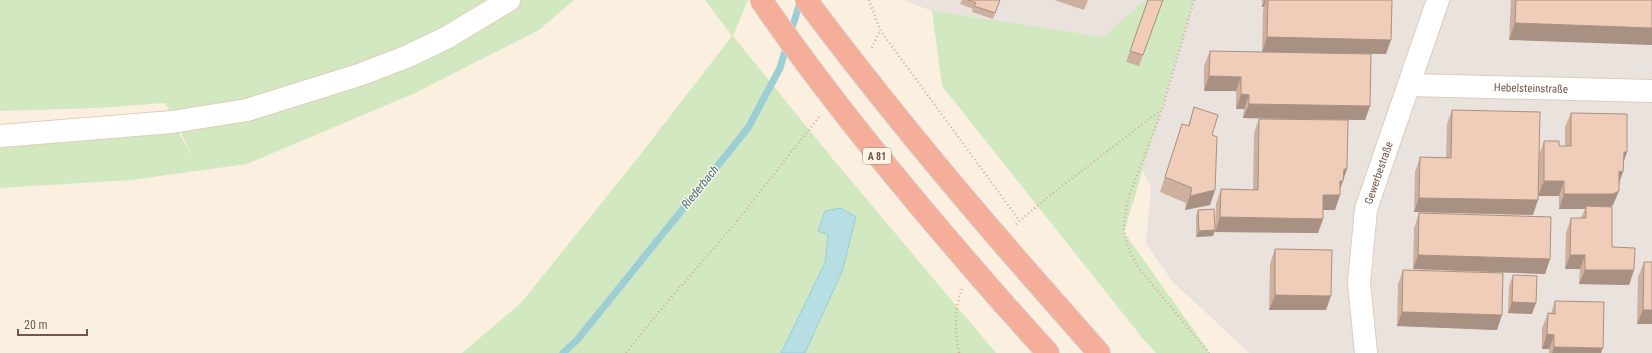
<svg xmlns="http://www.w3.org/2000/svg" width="1652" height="353" font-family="'Roboto Condensed',sans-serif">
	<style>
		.industrial { fill: #eae2dc }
		.green { fill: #d1e8c0 }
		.water { fill: #b6dee3; stroke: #9dced5 }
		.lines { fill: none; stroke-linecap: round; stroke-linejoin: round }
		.stream { stroke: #9dced5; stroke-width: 7 }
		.minor-casing { stroke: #dfccbd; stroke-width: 24 }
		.secondary-casing { stroke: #e3cdbb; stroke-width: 24 }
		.motorway-casing { stroke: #dad3d0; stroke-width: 24 }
		.path { stroke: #d4b19d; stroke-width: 2.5; stroke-dasharray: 1 3; stroke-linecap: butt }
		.minor { stroke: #fff; stroke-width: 22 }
		.secondary { stroke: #fff; stroke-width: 22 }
		.motorway { stroke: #f4ae99; stroke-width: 22 }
		.motorway-bridge-casing { stroke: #dad3d0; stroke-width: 24; stroke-linecap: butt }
		.motorway-bridge { stroke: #f4ae99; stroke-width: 22 }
		.wall { fill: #ceb09f }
		.shaded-wall { fill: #a89082 }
		.building { fill: #f0cdb9; stroke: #a89082 }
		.labels { text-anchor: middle; stroke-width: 3; stroke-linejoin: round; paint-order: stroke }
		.shield { fill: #fef4e6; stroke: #9b8578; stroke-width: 1 }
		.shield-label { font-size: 10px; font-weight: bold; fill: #715649 }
		.street-label { font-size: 11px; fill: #715649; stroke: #fef4e6 }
		.water-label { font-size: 12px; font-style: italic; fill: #40757d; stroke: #fef4e6 }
	</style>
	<rect width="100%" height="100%" fill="#fbf0e0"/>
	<path class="industrial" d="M903,0H1652V353H1249L1173,282L1146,244L1151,188L1095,73Z"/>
	<path class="green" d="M0,0H574L539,30L415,93L247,164L131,180L0,188V135L172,122L195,160L165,103L97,108L0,111Z
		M705,0H748L733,36L832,158L996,353H462L521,303L640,155L732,36Z
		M1145,0H1194L1124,232L1210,353H1156L1144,340L942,86L932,11L1103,37Z"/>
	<path class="water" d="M841,208L856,217L843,269L805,353H781L825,263L828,235L818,231L825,211Z"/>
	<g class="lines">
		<path class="stream" d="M790,34L801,0
			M563,353L578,339L748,128L780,68L787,44"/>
		<g class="minor-casing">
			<g id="minor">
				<path id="s1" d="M1409,85L1652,91"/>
				<path id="s2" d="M1366,353L1359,283L1366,209L1438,0"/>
			</g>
		</g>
		<g class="secondary-casing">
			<path id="secondary" d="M0,136L172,122L247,110L359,75L406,57L446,38L509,0"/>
		</g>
		<g class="motorway-casing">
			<path id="motorway" d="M1033,278L1099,353
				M1003,303L1048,353"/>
		</g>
		<path class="path" d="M869,0L880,30L1019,220
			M1194,0L1162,110L1129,196L1125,215L1124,232L1129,251L1141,271L1209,353
			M872,48L880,30
			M1016,224L1049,196L1161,110
			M626,353L658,313L733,226L819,117
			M959,353C955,332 954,309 962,289"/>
		<use href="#minor" class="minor"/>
		<use href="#secondary" class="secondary"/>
		<use href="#motorway" class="motorway"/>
		<g class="motorway-bridge-casing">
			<path id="motorway-bridge" d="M761,0C835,107 918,206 1003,303
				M806,0C878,96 954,188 1033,278"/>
		</g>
		<use href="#motorway-bridge" class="motorway-bridge"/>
	</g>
	<path class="wall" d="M962,0H1000L993,19L972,12L973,9L960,4Z
		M1054,0H1088L1084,10Z
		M1148,0H1163L1139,66L1126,62Z
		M1262,0H1392L1386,54L1262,52L1263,10L1264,7H1262Z
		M1511,0H1652L1509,40Z
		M1210,51L1370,106L1365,120L1243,118L1244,109H1236V91H1204V66Z
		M1194,107L1212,135L1215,190L1210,205L1185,210L1186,203L1160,192L1182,124L1188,126Z
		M1452,110L1539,155L1544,141L1559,146H1565V127L1571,113L1627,152L1624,161L1619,185L1613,205L1611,207L1612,247L1634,270L1629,285L1579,284L1580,269H1565L1566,233L1571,218H1581L1585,209H1559V196H1538L1533,215L1414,212L1415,172L1420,157L1446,158L1447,124Z
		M1259,119L1347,169L1340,189V195L1335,210H1323V219L1318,233L1215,232V230L1213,236L1196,237V216L1198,210L1215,229L1216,204L1221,189L1253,190L1254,133Z
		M1419,213L1550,259L1545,274L1413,269L1414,228Z
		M1275,249L1326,310H1269L1270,264Z
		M1644,262H1652V324H1637L1638,277Z
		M1403,270L1497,330L1397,326L1398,284Z
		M1513,275L1532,314L1508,313L1509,286Z
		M1555,301L1601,353H1549V349H1542V328L1548,313H1551Z"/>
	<path class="shaded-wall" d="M1265,0H1266L1264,7H1262Z
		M1515,23L1652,28V45L1509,40Z
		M1267,37L1391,40L1386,54L1262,52Z
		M1209,76L1241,77L1236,91H1204Z
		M1241,94L1249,95L1244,109H1236Z
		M1249,104L1370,106L1365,120L1243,118Z
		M1624,152H1627L1622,166Z
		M1344,169H1347L1338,195H1340L1335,210H1318L1323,195Z
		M1619,171L1623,172L1618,186Z
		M1544,181H1564L1559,196H1538Z
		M1215,190L1210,205L1185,210L1190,196Z
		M1619,191L1613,205L1608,209L1586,206L1585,209H1559L1564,194Z
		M1419,198L1538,200L1533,215L1414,212Z
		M1220,217L1323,219L1318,233L1215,232Z
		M1215,230L1213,236L1196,237L1199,231Z
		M1418,255L1550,259L1545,274L1413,269Z
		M1570,255H1585L1580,269H1565Z
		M1585,270H1634L1629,285L1579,284Z
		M1275,295L1331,296L1326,310H1269Z
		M1512,302L1536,303L1532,314L1508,313Z
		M1643,310H1652V324H1637Z
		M1402,312L1502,315L1497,330L1397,326Z
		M1547,334L1554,335L1549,349H1542Z
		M1554,347L1603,348L1601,353H1552Z"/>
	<path class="building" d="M968,0H1000L995,13L974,6L976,3Z
		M1148,0H1163L1143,55L1130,51Z
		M1268,0H1392L1391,40L1267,37Z
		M1516,0H1652V28L1515,23Z
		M1210,51L1371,54L1370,106L1249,104V95L1241,94V77L1209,76Z
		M1194,107L1218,115L1212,135L1217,137L1215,190L1190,196L1192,188L1165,177L1182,124L1189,126Z
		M1452,110L1540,112L1538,200L1419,198L1420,157L1451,158Z
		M1571,113L1627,114V152H1624L1623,172L1619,171V191L1613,194H1564V181H1544V141H1559V146H1571Z
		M1259,119L1348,120L1347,169H1344L1343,181H1340V195H1323V219L1220,217L1221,189L1258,190Z
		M1586,206L1612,207V247L1635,248L1634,270H1585V255H1570L1571,218H1586Z
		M1214,209L1215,230L1199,231L1198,210Z
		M1419,213L1551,217L1550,259L1418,255Z
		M1275,249L1332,250L1331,296L1275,295Z
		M1644,262H1652V310H1643Z
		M1403,270L1503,273L1502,315L1402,312Z
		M1513,275L1537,276L1536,303L1512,302Z
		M1555,301L1604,302L1603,348L1554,347V335L1547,334L1548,313L1555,314Z"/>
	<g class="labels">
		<rect class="shield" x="863" y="148" width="28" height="16" rx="3"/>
		<g class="shield-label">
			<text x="877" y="160">A 81</text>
		</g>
		<g class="street-label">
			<text dy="4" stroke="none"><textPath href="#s1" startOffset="122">Hebelsteinstraße</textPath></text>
			<text dy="4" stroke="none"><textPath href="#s2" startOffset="183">Gewerbestraße</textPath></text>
		</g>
		<g class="water-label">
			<text transform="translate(700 187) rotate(-51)" y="4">Riederbach</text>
		</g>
	</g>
	<path d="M18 329v6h69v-6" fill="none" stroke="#715649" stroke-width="2"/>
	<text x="24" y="329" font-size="12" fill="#715649" stroke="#fef4e6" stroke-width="3" paint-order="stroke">20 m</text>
</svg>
